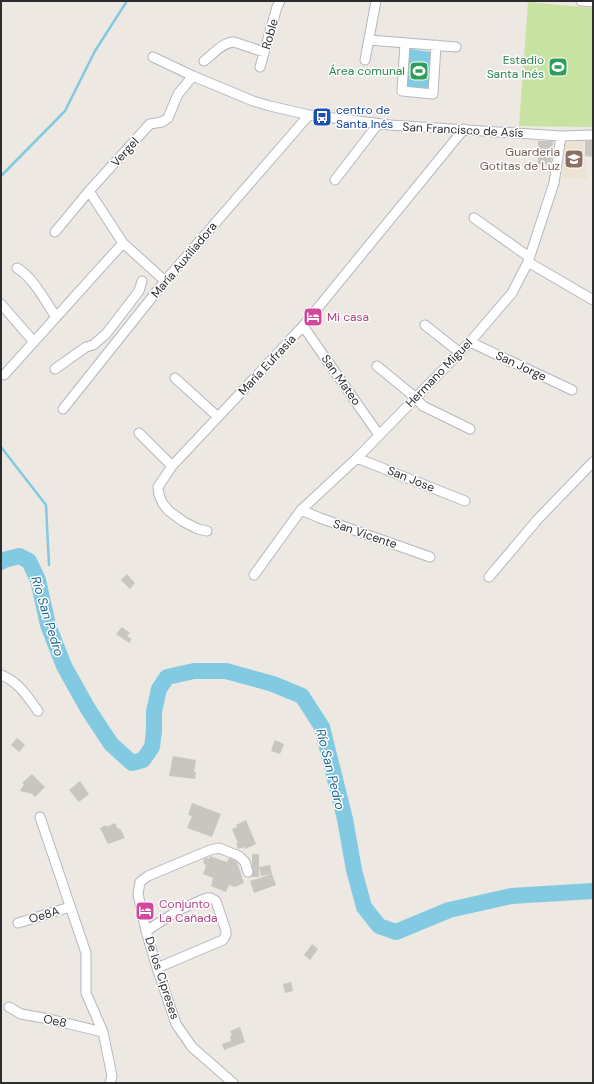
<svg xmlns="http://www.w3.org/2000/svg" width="594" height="1084" font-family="'DM Sans',sans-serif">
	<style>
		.education { fill: #ece3d3 }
		.pitch { fill: #c8e2a2 }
		.water { fill: #82cae2 }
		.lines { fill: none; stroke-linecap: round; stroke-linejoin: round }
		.stream { stroke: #82cae2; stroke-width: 2.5 }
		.river { stroke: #82cae2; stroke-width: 16 }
		.building { fill: #c9c6bf }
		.minor-casing { stroke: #b5b7bf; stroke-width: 11 }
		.minor { stroke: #fff; stroke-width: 9 }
		.labels { text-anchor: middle; stroke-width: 3; stroke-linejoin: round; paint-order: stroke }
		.street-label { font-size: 12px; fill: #2d2d2d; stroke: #fff }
		.leisure-label { font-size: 12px; fill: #27864d; stroke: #fff; text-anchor: end }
		.transit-label { font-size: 12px; fill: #164399; stroke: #fff; text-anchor: start }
		.education-label { font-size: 12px; fill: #785e54; stroke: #fff; text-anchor: end }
		.hotel-label { font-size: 12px; fill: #b23c85; stroke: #fff; text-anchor: start }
		.water-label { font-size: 13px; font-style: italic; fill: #1e6b90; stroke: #fff }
	</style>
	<rect width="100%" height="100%" fill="#ede8e1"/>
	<path class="education" d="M564,138L583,140L587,179L562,178Z"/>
	<path class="pitch" d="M528,2L593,8V127L519,126Z"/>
	<path class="water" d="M410,49L431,52L430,92L406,91Z"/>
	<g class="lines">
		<path class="stream" d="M1,176L65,111L95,51L127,1
			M1,447L46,505L49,565"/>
		<path class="river" d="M1,562L4,560L19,556L29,561L38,580L48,625L64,666L88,709L111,744L132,763L143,760L152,747L154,731V712L159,689L167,677L194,671H226L273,684L302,696L322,727L345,819L354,870L364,907L379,926L396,932L449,910L511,896L593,891"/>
	</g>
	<path class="building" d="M538,141H553L551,165L538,164Z
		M585,141H593V157L585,156Z
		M127,574L135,583L130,589L121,580Z
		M122,627L130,633L127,636L132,639L129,643L116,634Z
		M17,738L25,745L19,752L11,745Z
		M275,740L284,744L280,754L271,751Z
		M173,756L196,760L194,772H196L195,779L169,776Z
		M32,774L45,787L35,797L32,794L20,791L24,784L22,783Z
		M80,781L89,794L79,802L69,790Z
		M192,803L221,814L212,837L187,828L192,816L188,815Z
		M246,820L256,844L245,849L244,847L238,849L236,843H238L232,829L237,827L236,825Z
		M115,823L118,829L120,828L125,838L108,844L100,828L106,825V827Z
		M252,854H259V877H252Z
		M210,856L227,862L230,856L236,858L235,861L237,862L244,883L235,887L229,885L226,892L211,886L213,878L203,874L206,866L203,862L205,857L209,859Z
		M270,865L272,874L261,876L259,867Z
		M272,874L276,885L254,893L250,881Z
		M312,944L318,949L310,960L304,955Z
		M291,982L293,991L285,993L283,984Z
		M240,1027L245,1042L224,1050L222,1044L231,1041L230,1036L232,1035L230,1031Z"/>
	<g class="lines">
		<g class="minor-casing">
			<path id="minor" d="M581,1L593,2
				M369,40L456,47
				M405,43L402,91L433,94L436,45
				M153,57L193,76L253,101L270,106L309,115L390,125L561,136L593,135
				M365,60L376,1
				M204,61C213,54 223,42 234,42L264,52
				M260,67L277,7L280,1
				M335,180L378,124
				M89,191L123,243L165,281
				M474,218L529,257
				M55,232L89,191L148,126L150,124L162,122L168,118L178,94L193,76
				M528,262L593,300
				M17,268C34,278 45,301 56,317
				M1,304L34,342
				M425,325L459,352
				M303,326L379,435
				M470,342L572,390
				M377,366L416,398L423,406L470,429
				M55,369L86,347L93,345L106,334L139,291L142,281
				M4,375L123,243
				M175,378L218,417
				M63,409L165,281L309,115
				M139,433L172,466
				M357,458L465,501
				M301,510L320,518L430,557
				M207,531L198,529L184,522L169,511L163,504L159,495L158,487L172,466L218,417L303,326L464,129
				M254,575L301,510L357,458L470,342L512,293L528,262L554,183L561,136
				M489,577L538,519L593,462
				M1,675C19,682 27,696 38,711
				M40,817L86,953V993L103,1032L112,1076L110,1083
				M18,923L70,907
				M146,931L179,910L206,898H211L216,901L226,931V935L223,940L157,968
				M9,1007L21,1014L49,1019L103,1032
				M233,1083L192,1047L176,1024L157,968L146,931L138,894L140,882L148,876L210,850L219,848L239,856L245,862L248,872"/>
		</g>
		<use href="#minor" class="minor"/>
	</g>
	<defs>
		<g id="stadium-square" transform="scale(1)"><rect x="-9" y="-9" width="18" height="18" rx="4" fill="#2e9e5b" stroke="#fff"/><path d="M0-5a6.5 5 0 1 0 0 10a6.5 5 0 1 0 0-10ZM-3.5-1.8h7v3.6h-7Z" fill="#fff"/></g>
		<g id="bus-square" transform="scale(1)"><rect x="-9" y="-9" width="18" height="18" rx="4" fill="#1a4fb4" stroke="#fff"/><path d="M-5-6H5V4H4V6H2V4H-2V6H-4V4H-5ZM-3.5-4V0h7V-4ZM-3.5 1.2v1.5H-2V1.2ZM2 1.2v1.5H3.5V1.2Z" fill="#fff"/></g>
		<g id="school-square" transform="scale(1)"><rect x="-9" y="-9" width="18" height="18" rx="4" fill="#8d6e63" stroke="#fff"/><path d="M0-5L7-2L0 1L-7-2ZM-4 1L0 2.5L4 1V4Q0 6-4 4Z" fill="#fff"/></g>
		<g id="hotel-square" transform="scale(1)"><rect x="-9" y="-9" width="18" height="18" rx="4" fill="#d1479c" stroke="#fff"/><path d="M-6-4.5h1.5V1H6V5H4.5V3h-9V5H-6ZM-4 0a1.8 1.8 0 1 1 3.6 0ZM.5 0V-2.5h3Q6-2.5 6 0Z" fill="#fff"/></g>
	</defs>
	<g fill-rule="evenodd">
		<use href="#stadium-square" x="558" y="67"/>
		<use href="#stadium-square" x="419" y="71"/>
		<use href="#bus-square" x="322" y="117"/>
		<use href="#school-square" x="574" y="159"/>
		<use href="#hotel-square" x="313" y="317"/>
		<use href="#hotel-square" x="145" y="911"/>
	</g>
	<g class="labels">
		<g class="street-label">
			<text transform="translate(270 34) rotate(-74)" y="4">Roble</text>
			<text transform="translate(463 130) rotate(3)" y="4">San Francisco de Asís</text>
			<text transform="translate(125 152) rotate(-48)" y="4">Vergel</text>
			<text transform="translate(184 260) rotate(-50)" y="4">María Auxiliadora</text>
			<text transform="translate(267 365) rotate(-47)" y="4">María Eufrasia</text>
			<text transform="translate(521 366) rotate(25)" y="4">San Jorge</text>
			<text transform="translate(439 373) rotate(-46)" y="4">Hermano Miguel</text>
			<text transform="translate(341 380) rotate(55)" y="4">San Mateo</text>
			<text transform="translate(411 479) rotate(22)" y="4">San Jose</text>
			<text transform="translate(365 534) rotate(19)" y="4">San Vicente</text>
			<text transform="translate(44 915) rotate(-17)" y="4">Oe8A</text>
			<text transform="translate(162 978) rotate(72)" y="4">De los Cipreses</text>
			<text transform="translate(55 1021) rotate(12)" y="4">Oe8</text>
		</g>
		<g class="leisure-label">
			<text x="544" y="64">Estadio<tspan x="544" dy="14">Santa Inés</tspan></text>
			<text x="405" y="75">Área comunal</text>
		</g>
		<g class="transit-label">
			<text x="336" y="114">centro de<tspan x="336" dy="14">Santa Inés</tspan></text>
		</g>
		<g class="education-label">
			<text x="560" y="156">Guarderia<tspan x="560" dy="14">Gotitas de Luz</tspan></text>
		</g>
		<g class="hotel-label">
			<text x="327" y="321">Mi casa</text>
			<text x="159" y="908">Conjunto<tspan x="159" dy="14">La Cañada</tspan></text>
		</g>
		<g class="water-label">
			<text transform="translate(48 616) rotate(73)" y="5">Río San Pedro</text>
			<text transform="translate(331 769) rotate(76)" y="5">Río San Pedro</text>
		</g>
	</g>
	<rect width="594" height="1084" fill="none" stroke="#2d2d2d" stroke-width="4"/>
</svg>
